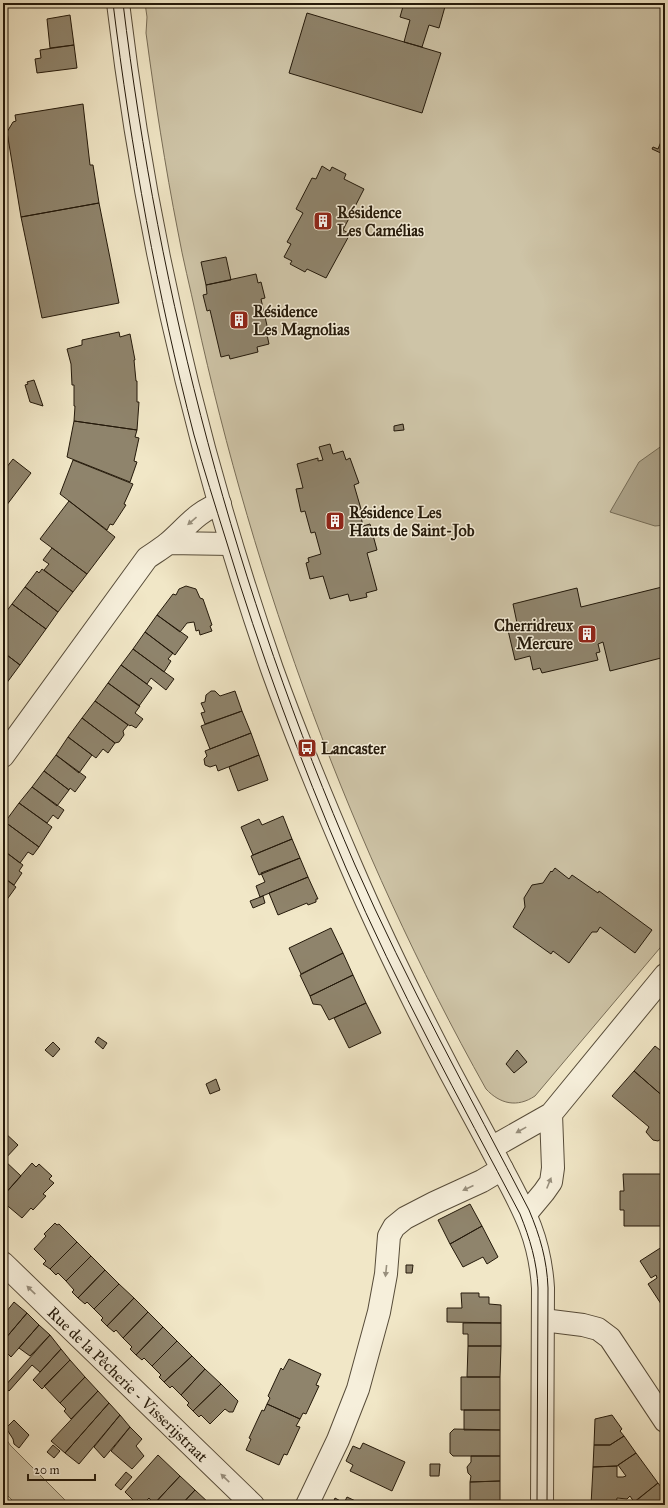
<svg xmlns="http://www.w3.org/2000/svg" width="668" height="1508" font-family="'IM FELL Great Primer',serif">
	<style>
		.green { fill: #cec4a7; stroke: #796e58 }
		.water { fill: #aba187; stroke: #756b55 }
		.building { fill: #8f846c; stroke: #24190a }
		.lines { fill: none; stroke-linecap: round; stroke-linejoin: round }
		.minor-casing { stroke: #574c39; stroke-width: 24 }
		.tertiary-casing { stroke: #574c39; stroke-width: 24 }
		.minor { stroke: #f6efdb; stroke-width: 22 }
		.tertiary { stroke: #f6efdb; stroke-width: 22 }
		.tram { stroke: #24190a; stroke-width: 1 }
		.oneway { fill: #988f7d }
		.labels { text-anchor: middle; stroke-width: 3; stroke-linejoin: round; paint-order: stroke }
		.poi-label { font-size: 16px; font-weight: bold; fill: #24190a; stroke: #f6efdb; text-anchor: start }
		.street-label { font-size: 16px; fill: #24190a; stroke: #f6efdb }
	</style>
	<rect width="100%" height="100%" fill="#f1e7c7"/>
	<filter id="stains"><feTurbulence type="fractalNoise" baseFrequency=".005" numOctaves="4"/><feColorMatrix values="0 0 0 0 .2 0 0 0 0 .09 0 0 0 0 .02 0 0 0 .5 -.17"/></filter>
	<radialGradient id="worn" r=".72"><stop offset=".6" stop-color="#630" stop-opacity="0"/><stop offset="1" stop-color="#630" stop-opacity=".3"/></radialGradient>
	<path class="green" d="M145,3H665V942L535,1096C517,1108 500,1104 486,1089C351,848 255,584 196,315C190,287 183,260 178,232C165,166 155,100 146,33L147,17Z
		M3,1434L10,1445L70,1505H17L3,1491Z"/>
	<path class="water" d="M663,445H665V525L655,526L610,512L639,462Z"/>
	<path class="building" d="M404,3H446L439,28L429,25L422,47L404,42L410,20L400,17Z
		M307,13L441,53L422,113L289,73Z
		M70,15L74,45L50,48L47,19Z
		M74,45L77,68L37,73L35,59L41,58L40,50Z
		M83,104L90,165H93L99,203L21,217L7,132L13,122L16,121L15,115Z
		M665,132V155L652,149L653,147L658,149Z
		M322,166L330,171L332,167L346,174L344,179L364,189L343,230L350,234L326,278L307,269L305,272L290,264L292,261L284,257L291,244L287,242L303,213L296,209L312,178L316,179Z
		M99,203L119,303L42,318L21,217Z
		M226,257L231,280L206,285L201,262Z
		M256,274L258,283L261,282L265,298L261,299L268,330H266L269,344L257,347L258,352L230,359L229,355L221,357L210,310L207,311L203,295L207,294L206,285Z
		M119,332L120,337L130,334L135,360H134L136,381H137V402H139L137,430L74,421L75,406H74V385H72L71,364L67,349L82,345V340Z
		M34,380L43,406L30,402L25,385L28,384L27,382Z
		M74,421L137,430L135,437L139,438L134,461L137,462L130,482L67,457Z
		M403,424L404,430L394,431V426Z
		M330,444L333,454L343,451L346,460L350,458L359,483L354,485L361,509L356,511L358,518L361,517L363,526L370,524L377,550L367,553L377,590L366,593L367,597L350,601L348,594L330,599L323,576L310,579L306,563L309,562L308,558L321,554L315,532L311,533L305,511L301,512L296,489L303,488L297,464L318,458V461L323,460L319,447Z
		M13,459L31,473L3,510V472Z
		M73,460L133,484L124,504L126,505L113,525L110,524L107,530L60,494Z
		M69,501L115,537L87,574L40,539Z
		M52,548L87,574L73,592L44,570L49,564L43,560Z
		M42,569L73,592L58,612L25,587L37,571L39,573Z
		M186,586L196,589L200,598L203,599L212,625L210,626L212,631L200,635L199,630L196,631L194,622L187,623L180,632L157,615L173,594L176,595L179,589Z
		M25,587L58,612L46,629L12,604Z
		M662,587L665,600V657L610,671L603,642L598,644L600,652L596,653L598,660L542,673L540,668L533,670L530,656L515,660L507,626L517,623L513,604L577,588L581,607Z
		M12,604L46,629L20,665L3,652V616Z
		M157,615L188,637L175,655L145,632Z
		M145,632L173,653L168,659L171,661L164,672L133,649Z
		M133,649L174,679L166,690L151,678L147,684L121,665Z
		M3,652L20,665L3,688Z
		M121,665L152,688L139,706L108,683Z
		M108,683L140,706L135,713L143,719L136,728L131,725L130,726L95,701Z
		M211,691H215L220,696L235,691L242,711L205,724L201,713L205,712L201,703L205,702L206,695Z
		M95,701L128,725L123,731L124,735L119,742L115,743L82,718Z
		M242,711L251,733L210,749L201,726Z
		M82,718L115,743L108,753L103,749L96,758L68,737Z
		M251,733L259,755L218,771L216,765L210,767L205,765L204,759L207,756L205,751Z
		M68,737L92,755L79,773L56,755Z
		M56,755L86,777L75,792L70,788L69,790L44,771Z
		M259,755L268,780L238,791L229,767Z
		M44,771L69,790L57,806L32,787Z
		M32,787L64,810L58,819L53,815L47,823L19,803Z
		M19,803L52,827L39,847L5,822Z
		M283,816L292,839L253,855L241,827L259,819L262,825Z
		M5,822L39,847L33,855L28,852L20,863L3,850V825Z
		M292,839L300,858L259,875L251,856Z
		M3,850L23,865L19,871L22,873L14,885L3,877Z
		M300,858L308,877L260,897L256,886L265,882L261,873Z
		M555,868L569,879L572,875L598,893L599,891L652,930L635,953L600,927L597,932H592L569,963L553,951L551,954L513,927L525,907L524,898L532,885L543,883L551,871L552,872Z
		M3,877L16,887L3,905Z
		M308,877L318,899H316V902L308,905L307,903L278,915L269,893Z
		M263,896L265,903L253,908L250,901Z
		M331,928L343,953L301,974L289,948Z
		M343,953L353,975L310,996L300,975Z
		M353,975L366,1003L329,1020L321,1005L313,1004L310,996Z
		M366,1003L381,1033L349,1048L334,1018Z
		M98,1037L107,1043L103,1049L95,1042Z
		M53,1042L60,1049L53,1057L45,1050Z
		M655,1046L665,1054V1098L634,1071Z
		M517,1050L527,1062L514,1073L506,1064Z
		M634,1071L665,1098V1133L661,1139L658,1141L653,1140L646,1132L649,1127L612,1096Z
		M216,1079L220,1090L210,1094L206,1084Z
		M3,1131L18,1145L3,1161Z
		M4,1160L21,1176L3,1196V1161Z
		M32,1163L36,1167L39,1164L52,1176L49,1179L54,1183L43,1194L46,1196L33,1210L31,1208L22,1218L3,1202V1196Z
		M623,1174H665V1226H624V1210H620V1191H624Z
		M470,1204L482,1226L450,1244L438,1220Z
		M55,1223L57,1225L59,1224L77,1242L50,1269L43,1264L46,1261L34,1249L46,1236L44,1234Z
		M482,1226L498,1257L487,1264L483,1257L463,1267L450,1244Z
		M77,1242L91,1256L66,1281L58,1273L56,1275L50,1269Z
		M665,1245V1310L648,1284L657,1278L656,1275L651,1278L640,1261Z
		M91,1256L105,1270L78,1298L72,1292L74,1290L66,1281Z
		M406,1265H413L412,1273H406Z
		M105,1270L119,1284L94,1309L87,1302L85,1304L78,1298Z
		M119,1284L134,1298L107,1326L101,1320L103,1318L94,1309Z
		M461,1293H479V1297H489V1304L501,1305V1323L447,1322V1308H462Z
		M134,1298L148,1312L123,1338L116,1330L114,1332L107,1326Z
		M14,1302L27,1313L5,1339L3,1338V1316Z
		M148,1312L163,1327L136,1355L130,1349L132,1347L123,1338Z
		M27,1313L39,1325L11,1357L3,1349V1346L7,1342L5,1339Z
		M463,1323H501V1346H468V1334H463Z
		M39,1325L50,1335L30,1356L19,1348Z
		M163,1327L177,1341L152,1366L144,1358L142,1360L136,1355Z
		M50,1335L61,1349L40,1372L32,1365L9,1391L4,1387Z
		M177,1341L192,1356L164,1382L159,1377L161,1375L152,1366Z
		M468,1346H501L500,1377H467Z
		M61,1349L70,1360L42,1389L33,1380Z
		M192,1356L205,1369L181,1395L172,1386L170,1388L164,1382Z
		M289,1359L321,1374L316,1385L319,1386L306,1414L303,1413L300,1419L267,1404L270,1398L268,1396L281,1368L283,1370Z
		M70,1360L85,1377L60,1403L44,1386Z
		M205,1369L221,1384L193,1411L187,1405L189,1403L181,1395Z
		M85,1377L98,1391L71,1419L64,1411L66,1409L60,1403Z
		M461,1377H500V1410H461Z
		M221,1384L238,1401L233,1412H229L225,1409L210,1424L201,1415L199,1417L193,1411Z
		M98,1391L109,1403L65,1453L51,1441Z
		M109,1403L120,1415L79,1464L65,1453Z
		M267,1404L300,1419L296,1426L300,1427L287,1455L284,1454L279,1465L246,1450L251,1439L249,1438L262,1410L264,1411Z
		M464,1410H500V1430H464Z
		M120,1415L130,1427L104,1458L94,1447Z
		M612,1415L622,1429L620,1431L624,1436L610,1445H594L595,1419Z
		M14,1420L29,1435L19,1448L14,1444L13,1439L6,1428Z
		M130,1427L142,1439L136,1446L144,1456L132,1469L111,1451Z
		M454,1429L500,1430V1456H453L450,1453V1433Z
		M624,1436L636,1453L617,1466L593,1467L594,1445H610Z
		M363,1443L405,1462L392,1491L350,1471L353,1465L346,1461L353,1446L360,1449Z
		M53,1445L60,1451L54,1458L47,1452Z
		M636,1453L658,1483L634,1502L630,1496L627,1499L617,1498L616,1505H591L593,1467L617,1466V1477H623L626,1476L618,1465Z
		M158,1455L180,1476L154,1504L149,1498L142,1505H134L131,1502L133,1500L125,1492Z
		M471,1456H500V1481L470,1482L471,1476L468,1473L467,1467L471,1462Z
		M430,1464H440L439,1476H430Z
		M126,1472L132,1477L121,1490L115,1485Z
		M180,1476L195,1490L181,1505H153Z
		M500,1481V1505H470V1482Z
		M658,1483L665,1492V1503L662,1505H631Z
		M195,1490L210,1504L209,1505H181Z
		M347,1497L364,1505H332L335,1498L344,1503Z"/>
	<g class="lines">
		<g class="minor-casing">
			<path id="minor" d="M168,543L231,544
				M3,756L147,558C154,553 161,549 167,544C184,530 198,510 220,504
				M3,1263L253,1505
				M543,1320L583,1325L598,1329L610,1338L665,1421
				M307,1505L338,1440L358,1389L379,1312L386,1274L389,1236L394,1227L405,1218L434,1203L482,1181L502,1169"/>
		</g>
		<g class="tertiary-casing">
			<path id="tertiary" d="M118,3C145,230 197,453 272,669C296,736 323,801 351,866C381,936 414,1003 449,1070C466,1102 484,1134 501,1167C524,1210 540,1238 543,1288L542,1505
				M491,1148L551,1114L665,975
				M525,1212L529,1210L544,1192L551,1182L553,1168L551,1114"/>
		</g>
		<use href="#minor" class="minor"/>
		<use href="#tertiary" class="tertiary"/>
		<path class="tram" d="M113,3C131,149 157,293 194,435C204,470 215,505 226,540C260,652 300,761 346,868C397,987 460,1100 520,1214C530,1239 537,1262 538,1288L537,1505
			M123,3C159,300 236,591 355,865C407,983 470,1096 529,1210C540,1236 547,1260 548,1288L547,1505"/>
	</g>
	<defs><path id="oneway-solid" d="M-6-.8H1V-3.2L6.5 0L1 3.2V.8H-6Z"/></defs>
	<g class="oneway">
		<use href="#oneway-solid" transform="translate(192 521) rotate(139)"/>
		<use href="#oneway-solid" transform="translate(521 1130) rotate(151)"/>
		<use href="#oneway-solid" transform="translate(549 1183) rotate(-68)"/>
		<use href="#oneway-solid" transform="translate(468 1188) rotate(156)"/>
		<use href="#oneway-solid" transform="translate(386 1271) rotate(96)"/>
		<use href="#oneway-solid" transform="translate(31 1290) rotate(-136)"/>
		<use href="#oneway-solid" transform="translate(225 1478) rotate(-136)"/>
	</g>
	<defs>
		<g id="building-square" transform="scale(1)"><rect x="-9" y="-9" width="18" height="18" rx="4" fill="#8f2418" stroke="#f6efdb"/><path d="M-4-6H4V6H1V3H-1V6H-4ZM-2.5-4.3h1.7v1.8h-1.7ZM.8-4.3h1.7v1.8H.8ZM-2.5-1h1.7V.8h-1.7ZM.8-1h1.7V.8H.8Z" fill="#fff"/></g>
		<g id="bus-square" transform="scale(1)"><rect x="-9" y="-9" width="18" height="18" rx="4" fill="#8f2418" stroke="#f6efdb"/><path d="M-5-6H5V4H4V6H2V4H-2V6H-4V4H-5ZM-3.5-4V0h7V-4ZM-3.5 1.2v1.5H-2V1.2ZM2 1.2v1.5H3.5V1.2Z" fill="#fff"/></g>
	</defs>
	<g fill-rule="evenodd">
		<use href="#building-square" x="323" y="221"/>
		<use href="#building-square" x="239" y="320"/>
		<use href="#building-square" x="335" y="521"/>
		<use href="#building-square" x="587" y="634"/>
		<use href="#bus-square" x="307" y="748"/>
	</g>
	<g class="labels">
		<g class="poi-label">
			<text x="337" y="218">Résidence<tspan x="337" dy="18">Les Camélias</tspan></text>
			<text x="253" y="317">Résidence<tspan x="253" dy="18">Les Magnolias</tspan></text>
			<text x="349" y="518">Résidence Les<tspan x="349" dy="18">Hauts de Saint-Job</tspan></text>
			<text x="573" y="631" text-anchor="end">Cherridreux<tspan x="573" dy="18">Mercure</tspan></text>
			<text x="321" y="754">Lancaster</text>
		</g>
		<g class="street-label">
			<text transform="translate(128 1384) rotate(44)" y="6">Rue de la Pêcherie - Visserijstraat</text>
		</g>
	</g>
	<rect width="668" height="1508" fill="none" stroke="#f1e7c7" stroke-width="16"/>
	<rect x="4" y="4" width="660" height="1500" fill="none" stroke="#24190a" stroke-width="2"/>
	<rect x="8" y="8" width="652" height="1492" fill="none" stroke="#24190a"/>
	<path d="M28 1474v6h67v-6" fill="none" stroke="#24190a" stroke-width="2"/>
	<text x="34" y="1474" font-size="12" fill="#24190a" stroke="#f6efdb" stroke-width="3" paint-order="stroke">20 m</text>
	<rect width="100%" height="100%" filter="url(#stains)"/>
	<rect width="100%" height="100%" fill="url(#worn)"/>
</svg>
